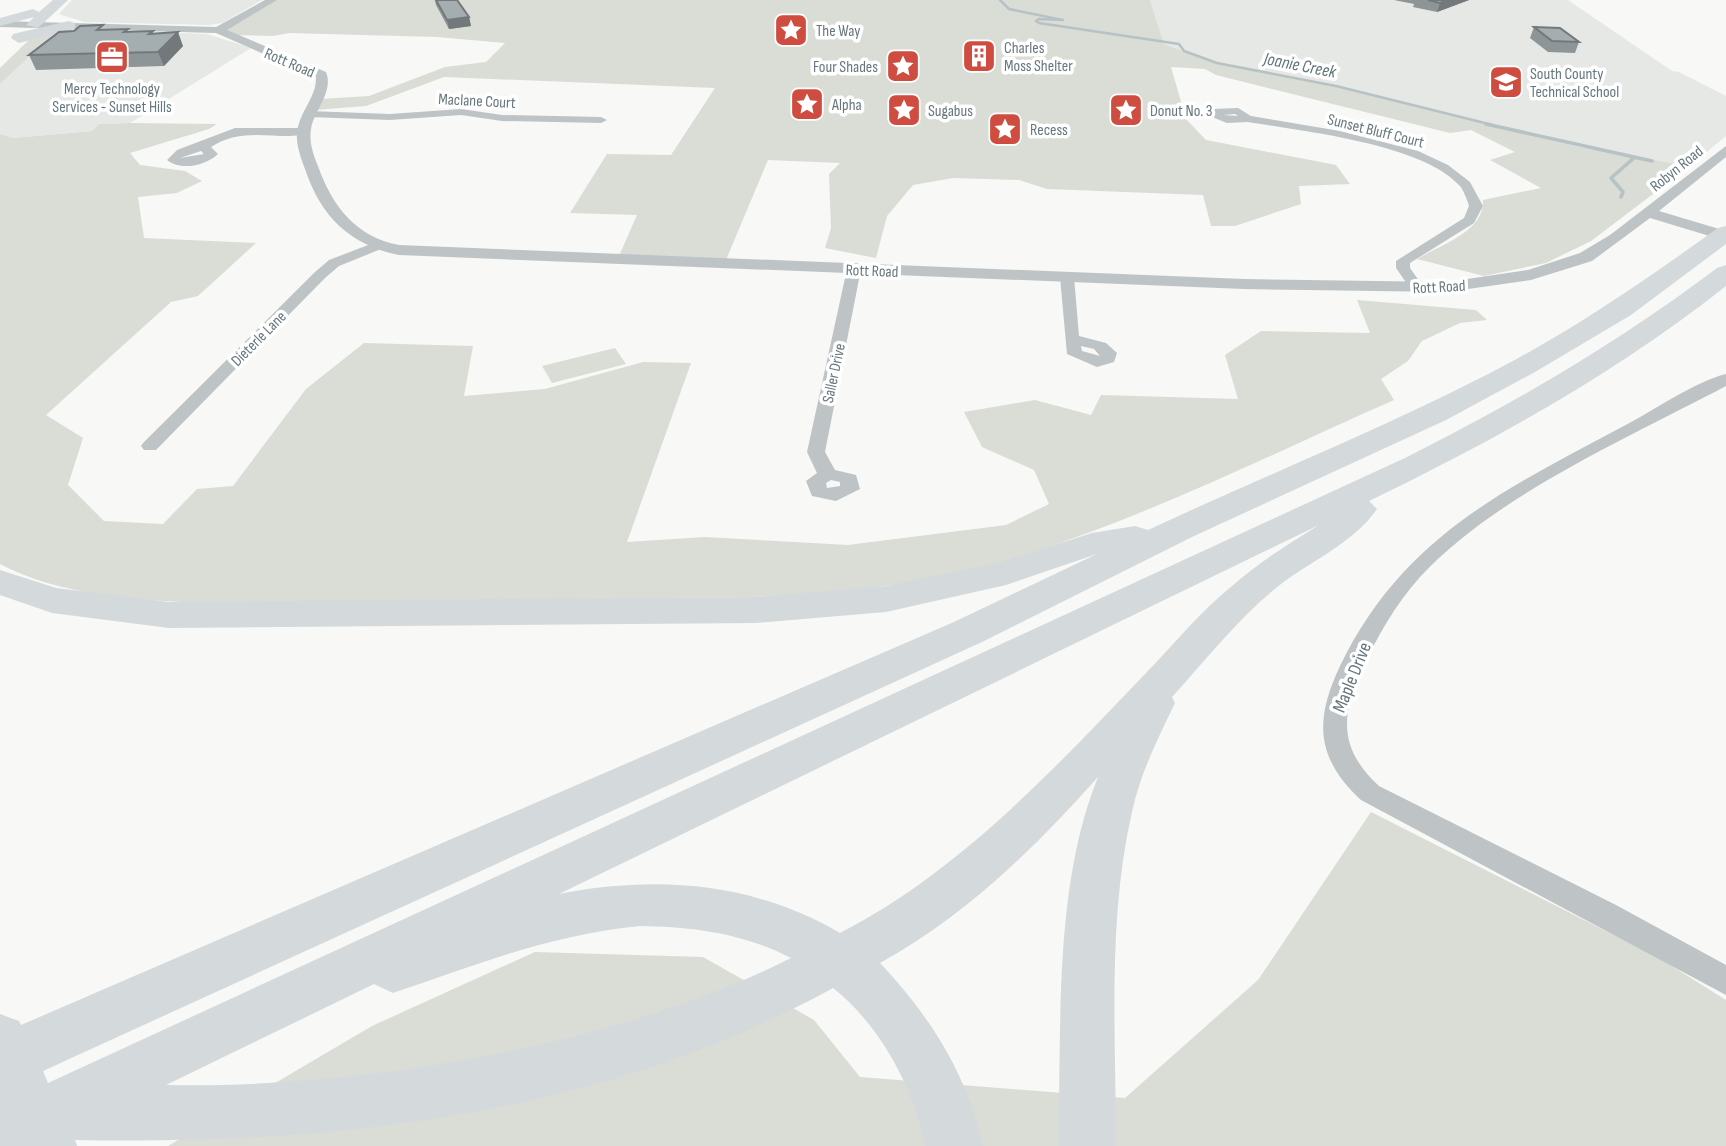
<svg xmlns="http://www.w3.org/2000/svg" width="1726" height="1146" font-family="'Sofia Sans Condensed',sans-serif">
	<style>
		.built { fill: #e6e8e6 }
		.green { fill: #d9ddd6 }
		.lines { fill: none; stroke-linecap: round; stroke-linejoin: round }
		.stream-far1 { stroke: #b6c2c4; stroke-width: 2.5 }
		.stream { stroke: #b6c2c4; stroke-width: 3.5 }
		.minor { fill: #bec3c5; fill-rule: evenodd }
		.tertiary { fill: #bec3c5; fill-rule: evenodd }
		.primary { fill: #d4d9db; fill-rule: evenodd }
		.motorway { fill: #d4d9db; fill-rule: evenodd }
		.wall { fill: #8d9597 }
		.shaded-wall { fill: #73797b }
		.building { fill: #a4adb0; stroke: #73797b; stroke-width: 2 }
		.labels { text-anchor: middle; stroke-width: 7; stroke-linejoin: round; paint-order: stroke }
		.far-poi-label { font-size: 16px; fill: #66777d; stroke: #fff; text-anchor: start }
		.far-street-label { font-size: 16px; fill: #66777d; stroke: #fff }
		.far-water-label { font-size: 18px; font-style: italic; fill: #617578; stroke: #fff }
		.street-label { font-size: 19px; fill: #66777d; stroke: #fff }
	</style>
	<rect width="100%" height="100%" fill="#f8f8f6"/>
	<path class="built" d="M72,0H262L222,23L209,25L84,22L59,14Z
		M1150,0H1568L1672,71L1679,72L1726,96V136L1690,166L1575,146L1336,86L1217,63L1164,44Z
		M59,29L207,34L251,48L130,123L99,124L92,131L13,138L0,134V84Z"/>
	<path class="green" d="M276,0H1150L1164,44L1216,63L1336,86L1575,146L1690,166L1591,241L1546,263L1484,276L1417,259C1441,245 1485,231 1483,200L1541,188L1490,160L1515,152L1471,130L1450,133L1216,75L1205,69L1171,67L1186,119L1206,140L1336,165L1350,184L1299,186L1301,204L1235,226H1211L1203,195L1047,189L1019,180L953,178L913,185L887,216L876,258L825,248L831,228L829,174L840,163L768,160L726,260L619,256L637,215L570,213L607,154L671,155L715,88L444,77L366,106L315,110L319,99L369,96L445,67L486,62L505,43L437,37L289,33L273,36L231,35L226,29Z
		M59,29L0,84V68L34,35Z
		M130,123L217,124L209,129L130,153L140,165L185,171L202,181L177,193L138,197L144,238L256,243L198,296L171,302L46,415L83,438L68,485L104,521L163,524L197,489L233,486L306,389L364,343L473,346L464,396L545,389L643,362L691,363L627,542L705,537L848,545L1006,525L1049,504L1034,470L982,447L964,412L1035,400L1091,415L1101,395L1238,399L1225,355L1261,331L1370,333L1357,300L1476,310L1487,320L1460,323L1422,341L1408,361L1381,379L1394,400C1272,454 1150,515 1022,556C935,584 842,593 751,597L203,603C136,600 61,596 0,564V134L13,138L92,131L99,124Z
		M615,348L626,364L552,383L542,366Z
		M1371,812L1659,958L1726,1000V1146H168L372,1026L535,952L703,957L814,1020L860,1077L1125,1098L1258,980Z"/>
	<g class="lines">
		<path class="stream-far1" d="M1000,0L1009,9L1063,20L1039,19L1036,21L1039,23L1179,44L1184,51L1217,63L1336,86L1493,125"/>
		<path class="stream" d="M1486,124L1652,161
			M1621,197L1623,192L1611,178L1635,157"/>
		<path class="minor" d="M1238,108L1251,116L1340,131L1418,151L1448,165L1470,182L1483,206L1474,223L1410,263V268L1424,288L1417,292L1412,291L1396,268V261L1464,218L1469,206C1467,200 1464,191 1460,186C1423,144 1303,131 1248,122L1227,123L1207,115L1214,109ZM1235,114L1238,116L1223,115Z
			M461,109L502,115L601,117L607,120L601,123L502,121L461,115L390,120L309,117L303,114L309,111L390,114Z
			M235,128H304L310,131C289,145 247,123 211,147L218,154C205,166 181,171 167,160L177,150ZM201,151L204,154L180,158Z
			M376,242L381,243V249L339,266L325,278L156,450H144L141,446L144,442L315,272L329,260Z
			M854,265L861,269L825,452L835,470L856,475L860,489L836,501L812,496L806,481L817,473L807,452L847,269ZM831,480L840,482V486L827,488L826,483Z
			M1067,273L1074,277L1079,336L1106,343L1117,353L1114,362L1097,367L1067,354L1060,277ZM1081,346L1094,349L1100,356L1082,351Z
			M1726,374V386C1628,438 1496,495 1420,577C1395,605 1377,637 1361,671C1340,718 1340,750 1379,786L1616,905L1726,965V995L1361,800C1316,758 1314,721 1340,666C1402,538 1502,491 1622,427C1651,412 1696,381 1726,374Z"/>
		<path class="tertiary" d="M265,0H277L227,30L326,72C334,92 314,110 311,129C309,142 313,154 318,166C332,206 356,237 399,245L1244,279L1447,282L1528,270L1580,253L1610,235L1726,146V157L1659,211L1726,231V241L1650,218L1592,261L1531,280L1447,292L1244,289L399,255C350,245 321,217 305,169C301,158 296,145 297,133C299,112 317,97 316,77L216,33L0,27V21L216,27Z"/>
		<path class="primary" d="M53,0H68L38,28L26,25L34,17L0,26V18L33,9L39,12Z"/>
		<path class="motorway" d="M69,21L75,23V29L19,43L11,38L13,34Z
			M1726,226V244L1631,315L1535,372L1446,420L1192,537L982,642L43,1071L48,1083L1405,458C1515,403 1619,342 1717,268L1726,265V286C1616,373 1495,440 1369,501L1377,509C1353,544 1308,562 1276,588C1236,621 1206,660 1172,697L1175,703C1158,738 1140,774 1132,812C1107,921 1116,1035 1116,1146H1058C1062,1028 1053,888 1098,777C1035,848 964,917 880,963C930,1016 967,1074 983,1146H925C914,1088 880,1025 833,988C602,1115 334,1145 75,1140L77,1146H0V1014L19,1021L21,1025L954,622L1097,554L1006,585L886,612L755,623L169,628L52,613L0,595V570L56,588L169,602L755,597L886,586L998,563L1092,533L1135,526L1148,530C1270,473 1395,424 1513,361C1585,322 1651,276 1718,228ZM1319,525C1289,544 1259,562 1232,586C1200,612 1175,643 1146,673C1054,769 960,871 840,933C753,882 656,875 559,894ZM640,926C694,927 742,933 791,958C619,1046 359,1089 166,1085L374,984L393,993C478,964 550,935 640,926Z"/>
	</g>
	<path class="wall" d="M435,0H457L469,17L471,26L449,29L436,5Z
		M1394,0H1469L1437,12L1413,7L1414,4Z
		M1534,27L1579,42L1575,53L1548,52L1530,38Z
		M105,30L154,33L183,46L164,66L36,70L29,55Z"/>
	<path class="shaded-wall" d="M1447,0H1469L1437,12L1440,3Z
		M469,17L471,26L449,29L447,20Z
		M178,32L183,46L164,66L158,52Z"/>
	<path class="building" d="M436,0H457L469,17L447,20Z
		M1428,0H1447L1440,3Z
		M103,25L97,30L128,29L124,32L153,31L149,34L178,32L158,52L29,55L59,32L74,31L80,26Z
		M1534,27L1560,28L1579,42L1552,41Z"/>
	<defs>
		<g id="sight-square" transform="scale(1.75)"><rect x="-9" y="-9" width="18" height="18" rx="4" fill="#ce4d40" stroke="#fff"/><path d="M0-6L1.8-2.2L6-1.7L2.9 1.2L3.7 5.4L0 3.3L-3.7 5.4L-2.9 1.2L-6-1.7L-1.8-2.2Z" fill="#fff"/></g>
		<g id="building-square" transform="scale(1.75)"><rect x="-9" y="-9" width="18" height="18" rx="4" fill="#ce4d40" stroke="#fff"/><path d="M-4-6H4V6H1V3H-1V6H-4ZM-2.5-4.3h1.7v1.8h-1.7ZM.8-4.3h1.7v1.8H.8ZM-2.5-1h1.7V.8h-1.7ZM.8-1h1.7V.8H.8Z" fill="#fff"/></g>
		<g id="office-square" transform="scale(1.75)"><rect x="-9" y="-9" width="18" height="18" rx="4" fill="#ce4d40" stroke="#fff"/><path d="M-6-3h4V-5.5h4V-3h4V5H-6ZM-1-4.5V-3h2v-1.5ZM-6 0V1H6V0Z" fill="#fff"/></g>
		<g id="school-square" transform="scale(1.75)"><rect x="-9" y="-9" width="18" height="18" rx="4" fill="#ce4d40" stroke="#fff"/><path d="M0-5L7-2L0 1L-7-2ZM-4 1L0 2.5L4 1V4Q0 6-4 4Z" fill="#fff"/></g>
	</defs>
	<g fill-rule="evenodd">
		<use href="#sight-square" x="791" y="30"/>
		<use href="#building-square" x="979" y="56"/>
		<use href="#office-square" x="112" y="57"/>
		<use href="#sight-square" x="903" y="66"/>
		<use href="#school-square" x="1506" y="82"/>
		<use href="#sight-square" x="807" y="104"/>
		<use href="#sight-square" x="904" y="110"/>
		<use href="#sight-square" x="1126" y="110"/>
		<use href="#sight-square" x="1005" y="129"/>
	</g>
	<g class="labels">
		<g class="far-poi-label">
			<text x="816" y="36">The Way</text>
			<text x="1004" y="53">Charles<tspan x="1004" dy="18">Moss Shelter</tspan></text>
			<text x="878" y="72" text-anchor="end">Four Shades</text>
			<text x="1530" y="79">South County<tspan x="1530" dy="18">Technical School</tspan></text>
			<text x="112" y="94" text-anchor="middle">Mercy Technology<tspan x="112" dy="18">Services - Sunset Hills</tspan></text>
			<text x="832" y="110">Alpha</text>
			<text x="928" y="116">Sugabus</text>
			<text x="1150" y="116">Donut No. 3</text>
			<text x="1030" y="135">Recess</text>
		</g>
		<g class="far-street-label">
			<text transform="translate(290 62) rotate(23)" y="6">Rott Road</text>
			<text transform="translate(477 100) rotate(3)" y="6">Maclane Court</text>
			<text transform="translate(1376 130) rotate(14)" y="6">Sunset Bluff Court</text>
			<text transform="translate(1676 168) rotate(-39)" y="6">Robyn Road</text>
			<text transform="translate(872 270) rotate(2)" y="6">Rott Road</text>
			<text transform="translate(1439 286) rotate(-3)" y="6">Rott Road</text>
			<text transform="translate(258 338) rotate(-45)" y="6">Dieterle Lane</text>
			<text transform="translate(833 373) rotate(-78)" y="6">Saller Drive</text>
		</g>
		<g class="far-water-label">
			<text transform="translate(1300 65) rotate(11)" y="6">Joanie Creek</text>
		</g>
		<g class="street-label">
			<text transform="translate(1351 677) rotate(-68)" y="7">Maple Drive</text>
		</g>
	</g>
</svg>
